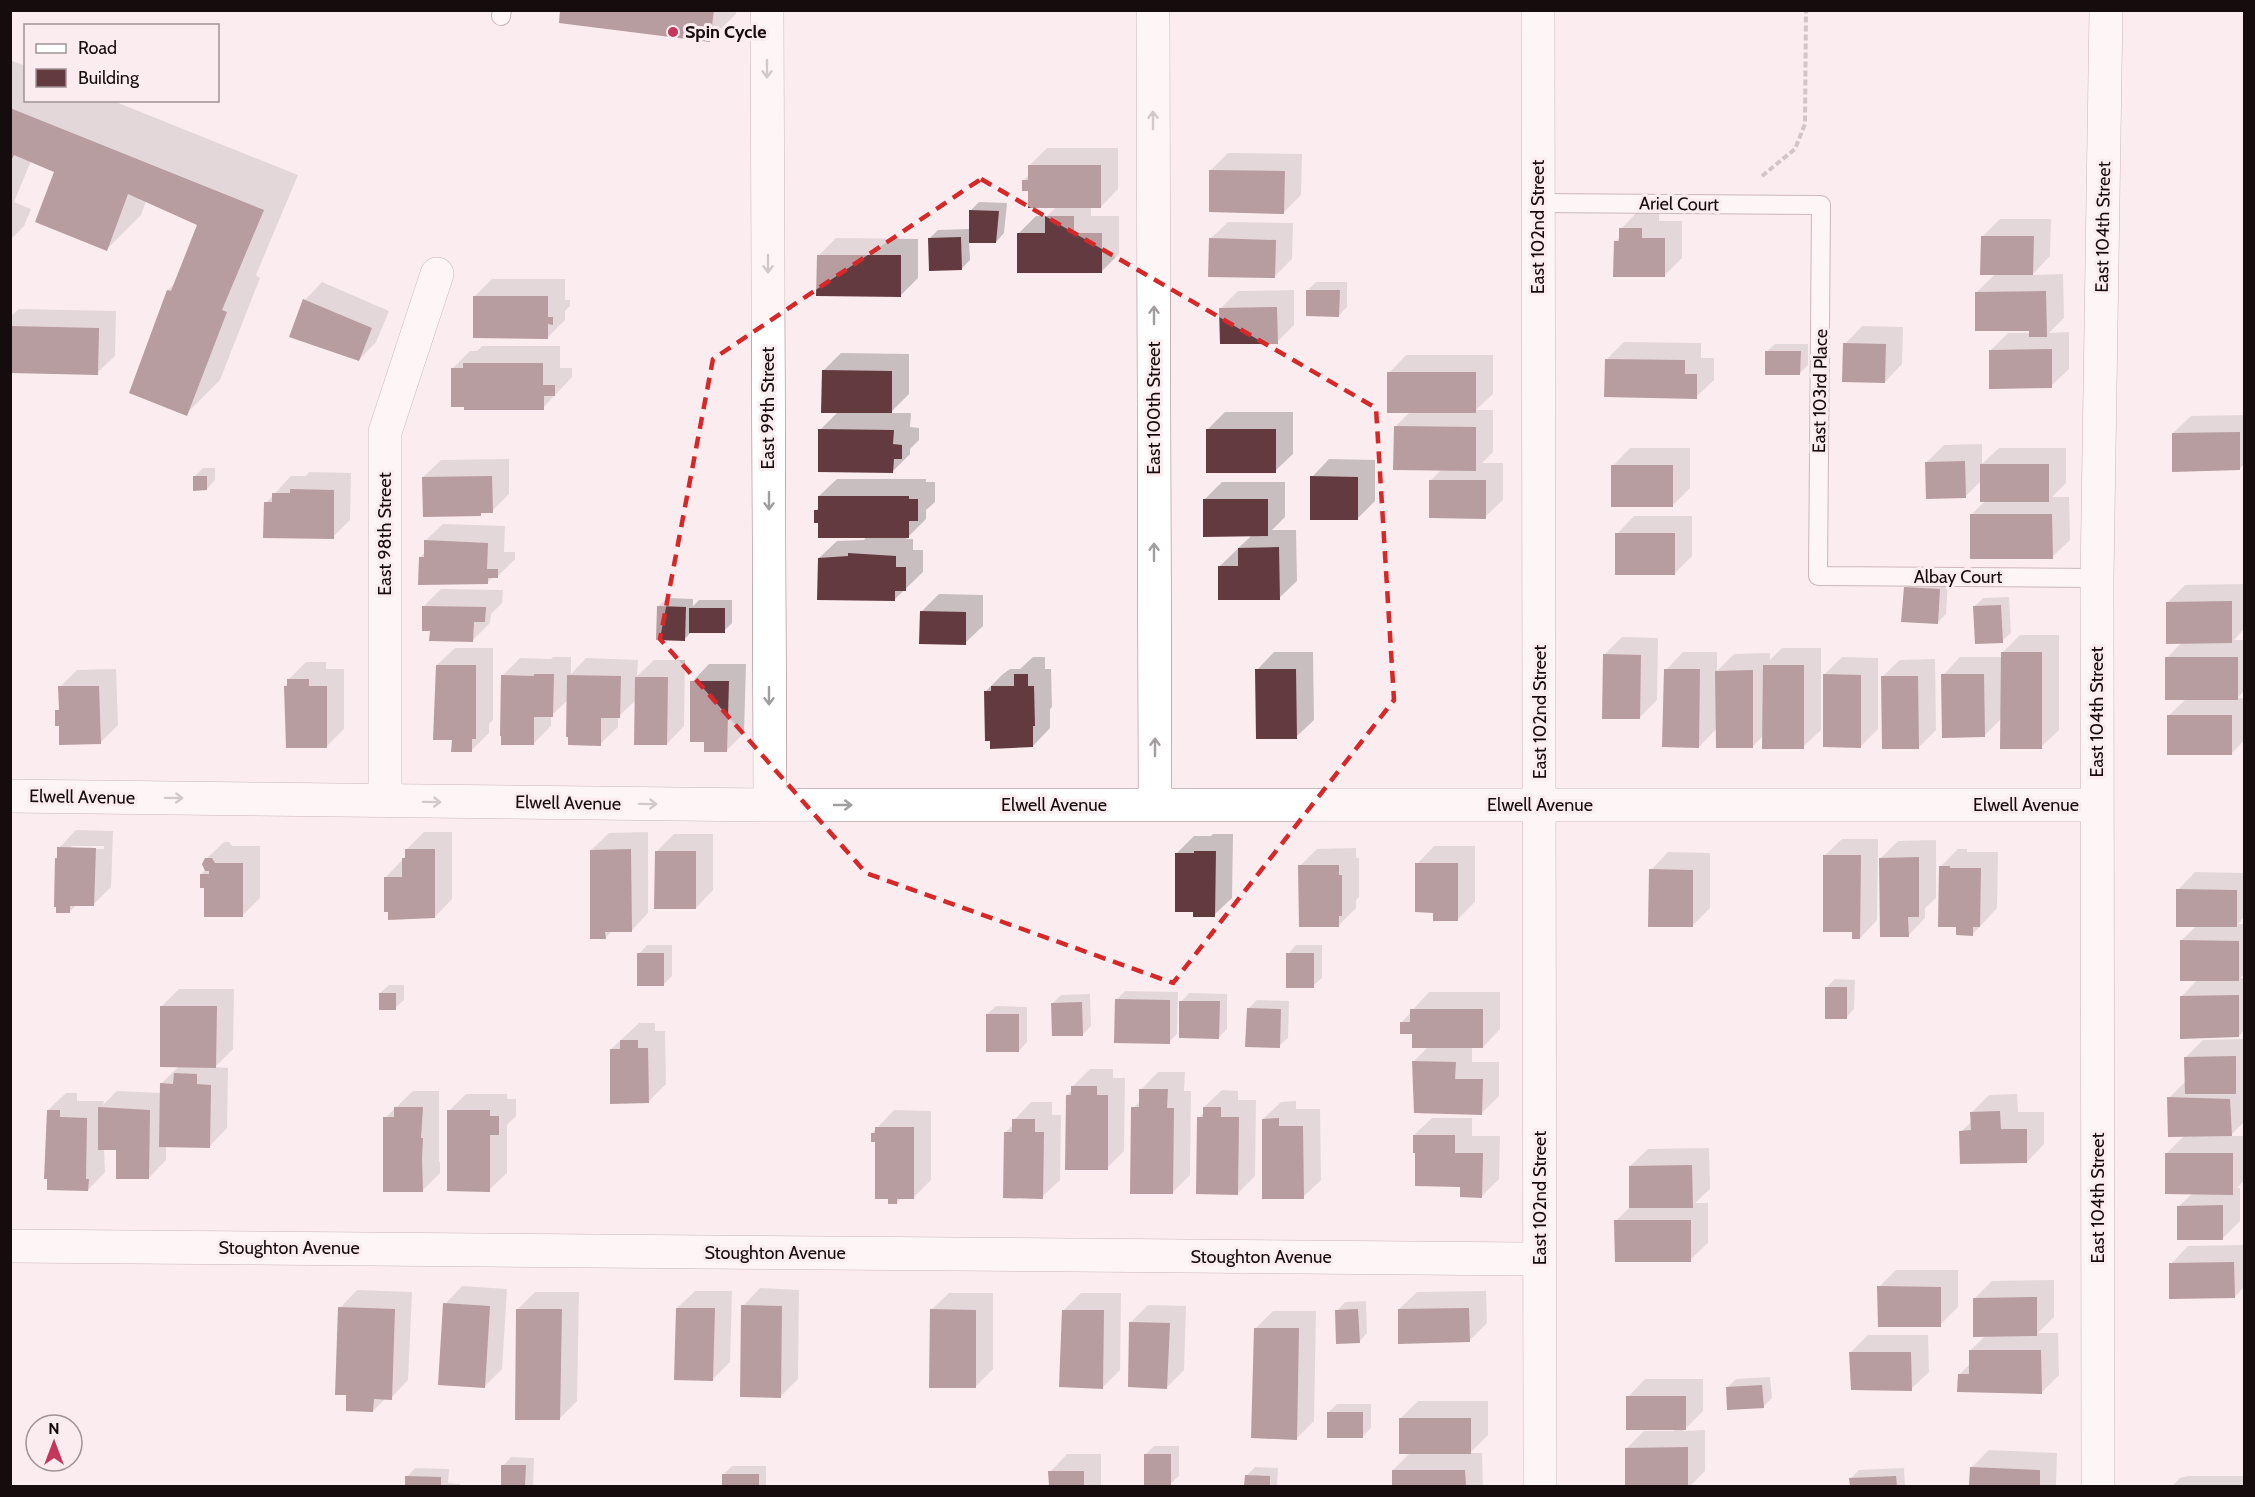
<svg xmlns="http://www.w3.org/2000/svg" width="2255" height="1497" font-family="Cabin,sans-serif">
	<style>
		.shadow { fill: #0003; fill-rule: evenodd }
		.building { fill: #643a41 }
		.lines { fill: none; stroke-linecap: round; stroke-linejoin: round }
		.service-casing { stroke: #947579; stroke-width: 20 }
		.minor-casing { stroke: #947579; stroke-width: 34 }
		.path { stroke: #a39698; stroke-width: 4; stroke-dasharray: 6 3; stroke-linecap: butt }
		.service { stroke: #fff; stroke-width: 18 }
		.minor { stroke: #fff; stroke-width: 33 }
		.oneway { stroke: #a29d9e }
		.marked { fill: none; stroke: #d62828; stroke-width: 4.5; stroke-dasharray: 12 8; stroke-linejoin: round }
		.poi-dot { fill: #c5365d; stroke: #fbedef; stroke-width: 2 }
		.labels { text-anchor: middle; stroke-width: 6; stroke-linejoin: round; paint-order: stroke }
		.poi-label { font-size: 18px; font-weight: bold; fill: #160b0d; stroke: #fbedef; text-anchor: start }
		.street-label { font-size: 18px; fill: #160b0d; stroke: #fbedef }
	</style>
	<rect width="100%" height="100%" fill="#fbedef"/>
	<path class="shadow" d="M562,10H736V14L710,40Z
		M10,60L26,66V100H111L298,175L256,275L260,278L220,380L186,414L168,290L175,283L199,225L146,201L141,215L106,250L56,171L31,161L14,202L31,209L24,226L10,240Z
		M1047,148H1118V189L1101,207H1091V216H1119V254L1102,271L1018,234L1036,216H1047L1056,207L1030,189L1024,180L1029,174V166Z
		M1228,153L1302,154L1301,195L1284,212L1211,170Z
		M979,202L1007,203L1004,233L996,242H969L970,260L961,269L930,238L938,230L970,229V211Z
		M1638,211H1659V221H1682V258L1665,275L1615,242L1621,236V229Z
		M2000,219H2051L2050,256L2032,275L2063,274L2064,318L2049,333L2069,332V369L2051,386L1990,351L2008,333H2031V329L1976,293L1995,274L1982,237Z
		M1228,222L1293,223L1292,259L1274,277L1210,239Z
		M836,238L918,239V278L901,295L818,256Z
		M492,279H565V300H570V306L565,311V320L547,338L475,296Z
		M322,282L389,311L376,342L359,360L305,300Z
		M1316,282H1347V307L1339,315L1308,290Z
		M1294,290V325L1277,342L1221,308L1238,291Z
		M19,309L116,311L115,356L97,373L10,371V317Z
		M1862,326L1903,327L1902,364L1885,382L1845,344Z
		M1624,342L1701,343V358H1714V380L1696,397L1607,359Z
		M1775,344H1808V365L1799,374L1766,352Z
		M482,346H560V368H572V377L543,408L452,369L470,351H477Z
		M841,353L909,354V394L890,413H911L910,427L919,428V440L910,449V454L893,471L820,430L839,411L823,371Z
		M1406,355H1493V394L1476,410H1493V452L1482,463H1503V500L1485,517L1431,480L1442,469L1395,427L1411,411L1389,373Z
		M1225,412H1293V454L1275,471L1207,430Z
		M2244,415V464L2239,469L2173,433L2191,416Z
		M1982,444V464L1999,448H2066V483L2052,497H2069L2070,540L2052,557L1971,515L1985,501L1981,481L1965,497L1926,463L1944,445Z
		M1630,448H1690V488L1673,505L1613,466Z
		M509,459V494L492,511L482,512L480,514L423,477L441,460Z
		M1329,459L1375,460V501L1357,519L1312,477Z
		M203,468H215V480L207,489L194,477Z
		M309,472L351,473L350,520L333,537L266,503L291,476H306Z
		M837,479H926V482H935V502L926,510V519L906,539H913V550H923V572L895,599L819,558L837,541L864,540L867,536L820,521L816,511L819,507V496Z
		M1222,482H1285V517L1272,530H1296L1297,581L1279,598L1219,567L1252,535L1204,500Z
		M1634,516H1692V556L1674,574L1617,534Z
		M443,524L505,526L504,552H515V559L497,577H493L487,583L420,558L425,552V541Z
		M1914,579L1948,581L1946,614L1937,623L1905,588Z
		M2244,584V629L2234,640H2244V691L2237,698H2244V741L2231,754L2168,716L2186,699L2167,658L2182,642L2167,603L2185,585Z
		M441,589L503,590L502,603L491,614L490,623L473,640L431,630L424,606Z
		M939,594L983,595V626L965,643L921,612Z
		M2009,597L2011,633L2002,641L1975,606L1983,598Z
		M667,598L693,599V606L699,600H732V623L724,631H692L684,640L659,606Z
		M2020,635H2059V730L2041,747L2002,718L1984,736L1943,675L1960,657H2002V653Z
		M1622,637L1658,638L1657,700L1640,717L1604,655Z
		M455,648H493V720L489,724V733L472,750L453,739L437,665Z
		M1782,648H1821V730L1803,747L1764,735L1752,747L1717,728L1699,747L1666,670L1683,652H1717V671L1734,654L1770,653V660Z
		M1274,652H1313L1314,720L1296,737L1257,670Z
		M553,657H571V674L586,658L638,660L637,676L654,660H685L684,726L667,744L636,700L618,717V727L600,744L568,700L551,716V726L533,744L502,676L520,658L551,659Z
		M1033,657H1045V669H1051L1052,707L1050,709V728L1033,746L986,691L1003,674L1010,669H1020Z
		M1842,657L1878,658V729L1860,747L1824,675Z
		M1935,659L1936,730L1919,747L1882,677L1900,660Z
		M306,662H326V669H344V729L326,747L286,686L289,679Z
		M709,664H746L744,733L727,750L705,741L692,682Z
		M116,669L118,725L100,743L61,724L57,711L60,707V687L77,670Z
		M76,830L113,831L111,887L93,905H77L69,912L56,858L59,856V848ZM71,846H104V849H71Z
		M424,832H452V899L435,917L386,877L406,856V850Z
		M648,832V913L631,931H612L605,938L591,850L609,833Z
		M674,834H713V890L696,908L656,852Z
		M1213,834H1233L1232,898L1214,915L1177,853L1194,836H1211Z
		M1842,839H1878L1877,920L1860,938L1853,931L1824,856Z
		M1936,840V898L1925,908V918L1908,936L1881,858L1898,841Z
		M224,842H229L232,846H260V898L242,916L205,887L201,874L206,870V859Z
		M1434,846H1475V902L1457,920L1434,911L1417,864Z
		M1356,848V858H1359V897L1356,900V908L1339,925L1300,866L1317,849Z
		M1958,849H1967V852H1998L1997,908L1973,934L1940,867Z
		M1668,852L1710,853V908L1692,926L1651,870Z
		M2195,872L2244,873V917L2238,924H2244V974L2240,978H2244V1030L2239,1036L2181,997L2198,979L2181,941L2196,926L2178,890Z
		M647,945H672V976L663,985L639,954Z
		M1296,945H1322V978L1313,986L1288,954Z
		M1835,979L1855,980L1854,1009L1846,1018L1827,987Z
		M389,985H404V1000L395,1008L380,993Z
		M179,989H234L233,1049L215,1067L228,1068L227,1128L210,1146H166V1160L149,1178L117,1148H104L105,1172L88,1190L46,1178L48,1110L66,1093H77V1101H104L103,1105L117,1091L161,1093V1084L179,1066L162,1006Z
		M1125,991L1178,992L1177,1034L1169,1042L1116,1000Z
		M1429,992H1500V1029L1483,1047H1472V1062H1499V1096L1481,1114L1413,1062L1428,1047L1402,1022Z
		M1189,993L1227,994V1029L1219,1037L1181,1002Z
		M1090,994L1091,1026L1083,1034L1053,1003L1061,995Z
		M1257,1000L1289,1001L1288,1038L1279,1046L1248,1009Z
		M996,1006L1027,1007V1042L1019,1051L987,1014Z
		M639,1023H655V1031H665L666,1084L648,1102L611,1049Z
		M2244,1039V1122L2230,1136H2244V1181L2237,1188H2240V1221L2223,1238L2179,1206L2193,1193L2167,1153L2185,1135L2169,1098L2186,1081V1057L2203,1040Z
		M1090,1069H1113V1078H1125L1124,1151L1107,1168L1067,1095L1072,1090V1087Z
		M1158,1072H1185L1184,1091H1191L1190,1175L1172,1193L1133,1108L1141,1101V1090Z
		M1222,1090L1238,1091V1100H1256L1255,1176L1238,1193L1199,1118L1204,1112V1107Z
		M413,1091H439V1162H440V1173L423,1190L385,1118Z
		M466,1094H507V1099H516V1116L507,1125V1173L489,1190L449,1111Z
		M2017,1094L2018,1112H2044V1144L2027,1162L1961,1132L1972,1121V1112L1989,1095Z
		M1296,1101V1109H1320L1321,1180L1303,1197L1263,1119L1281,1102Z
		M1031,1102H1052V1115H1061L1060,1180L1042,1197L1006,1132L1014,1124V1120Z
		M894,1110L931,1111V1180L913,1198H901L897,1203L877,1140L872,1133Z
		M1432,1118H1472V1136H1500L1499,1179L1482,1196L1417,1151L1414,1135Z
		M1709,1148L1710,1189L1695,1203H1708V1243L1690,1260L1616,1221L1631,1206L1630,1166L1648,1149Z
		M2244,1245V1287L2235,1297L2171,1264L2188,1246Z
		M1896,1270H1958V1307L1940,1325L1879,1287Z
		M2054,1280V1317L2038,1333H2058L2059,1375L2041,1393L1960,1374L1971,1363L1970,1351L1986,1335L1974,1299L1992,1281Z
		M462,1286L507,1289L502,1369L484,1387L445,1304Z
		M760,1288L799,1290L798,1379L780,1397L743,1306Z
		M357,1290L412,1292L408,1380L391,1398H386L373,1411L348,1394L340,1308Z
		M695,1291H732L730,1362L713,1379L677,1308Z
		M1486,1291L1487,1323L1470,1340L1399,1309L1417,1292Z
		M535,1292H579L577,1401L560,1418L518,1309Z
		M949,1293H993V1369L975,1387L931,1310Z
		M1081,1293H1121L1120,1370L1103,1387L1063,1311Z
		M1366,1301L1367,1333L1359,1342L1337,1311L1345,1302Z
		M1148,1305L1186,1306L1184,1370L1167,1387L1131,1322Z
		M1273,1311H1316L1314,1421L1296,1439L1256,1328Z
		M1868,1335H1928L1929,1372L1911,1389L1851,1352Z
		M1770,1377L1772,1398L1763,1407L1728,1387L1736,1379Z
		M1645,1379H1703V1411L1683,1431L1705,1430V1471L1690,1486H1626V1449L1644,1431H1674V1428L1628,1397Z
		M1418,1401H1488V1435L1470,1453H1482L1483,1486H1394L1393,1470L1411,1452L1400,1419Z
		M1337,1404H1371V1428L1362,1437L1328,1413Z
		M1154,1446H1179V1476L1170,1484L1145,1455Z
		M1989,1450L2057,1453L2056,1485L2054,1486H1971V1468Z
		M1067,1454H1101V1486H1050V1472Z
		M511,1457L534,1458L533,1486H502L503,1466Z
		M732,1466H766V1486H724V1474Z
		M1255,1467L1278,1468L1277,1486H1246V1476Z
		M415,1468L449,1469L448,1483L460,1484V1486H406L407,1477Z
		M1904,1468L1905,1486H1851V1478L1859,1470Z
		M2188,1476H2244V1486H2172L2180,1478Z"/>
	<path class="building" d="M560,10H714L710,42L559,23Z
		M10,108L264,210L222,310L227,312L187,416L129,393L167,290L171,291L197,225L128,194L107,251L35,222L54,172L14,155L10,163Z
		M1028,165H1101V208H1028V191H1022V180H1028Z
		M1209,170L1285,171L1284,214L1209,212Z
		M969,210L999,211L996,243H969Z
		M1045,216H1074V233H1102V273H1017V233H1045Z
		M1619,228H1642V238H1665V277H1613L1614,241H1619Z
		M1981,236H2034L2033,275H1980Z
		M961,237L962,270L929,271L928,238Z
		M1209,238L1276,240L1275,278L1208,277Z
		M817,255H901V297L816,296Z
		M1306,290H1340L1339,317L1306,316Z
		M2046,291L2047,337H2029V331H1975V292Z
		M473,296H548V317H553V325L548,324V339L473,338Z
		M303,299L372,328L359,361L289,337Z
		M1277,307L1278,344H1220L1219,308Z
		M10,326L99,328L98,375L10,373Z
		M1843,343L1886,344L1885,383L1842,382Z
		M2052,349V388L1989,389V350Z
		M1765,351H1801L1800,375H1765Z
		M1605,359L1685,360V374H1697V399L1604,397Z
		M463,363H543V385H555V396H544V410H464V407H451V368H463Z
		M822,370L892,371V413H821Z
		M1387,372H1476V413H1387Z
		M1394,426L1476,427V471L1393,470Z
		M818,429L894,430L893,444L902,445V459H894L893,473L818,472Z
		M1206,429H1276V473H1206Z
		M2240,432V470L2172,472V433Z
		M1965,461L1966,498L1926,499L1925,462Z
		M1980,464H2049V502H1980Z
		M1611,465H1673V507H1611Z
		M193,476H207V490L193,491Z
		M492,476L493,513H481V516L423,517L422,477Z
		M1310,476L1358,477V520H1310Z
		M1429,480H1486V519L1429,518Z
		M290,489L334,490V539L263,538L264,502H272V493H290Z
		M818,496H909V499H918V521H909V538H818V523H814V510H818Z
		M1203,499H1268V536L1203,537Z
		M1970,514H2052L2053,559H1970Z
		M1615,533H1675V575H1615Z
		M424,540L488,543L487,569H498V578H488V584L418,585L419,557H424Z
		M1279,547L1280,600H1218V566H1238V548Z
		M848,553L896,556V567H906V591H895V601L817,600L818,558L848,556Z
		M1904,587L1940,589L1938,624L1901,622Z
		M2232,601V643L2166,644V602Z
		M2001,605L2003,643L1975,644L1973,606Z
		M422,606L486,607L485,622H474L473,642L429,641L430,631H422Z
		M657,606L686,607L685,641L656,640Z
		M689,608H725V633H689Z
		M920,611L966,612V645L919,644Z
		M2001,652H2042V749H2000Z
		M1603,654L1641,655L1640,719H1602Z
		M2165,657H2238V700H2165Z
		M436,665H476V739H472V752H451L452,740H433Z
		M1763,665H1804V749H1762Z
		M1255,669H1296L1297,739H1256Z
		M1664,669H1700L1699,748L1662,747Z
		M1753,670V748H1716L1715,671Z
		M534,674H554L553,717H534V745H501V736H500L501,675L534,676Z
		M1014,674H1028V686H1034L1035,726H1033V747L990,749V741H985L984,691H991V686H1014Z
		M1823,674L1861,675V748L1823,747Z
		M1941,674H1984L1985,737L1942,738Z
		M567,675L621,676L620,718H601V746L568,745V737H566Z
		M1881,676H1918L1919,749H1882Z
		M635,677H668L667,745H634Z
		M287,679H309V686H327V748H286L284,686H287Z
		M690,681H729L727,752H704V742H690Z
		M58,686H99L101,744L59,745V726H55V710H59Z
		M2167,715H2232V755H2167Z
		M57,847L96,848L94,906H70V913H56V907H54L55,858H57Z
		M405,849H435V918L388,920V912H384V877H402V858H405Z
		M631,849L632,932H605L606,939H590V850Z
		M655,851H696V909H654Z
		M1194,851H1216L1215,917H1193V912H1175V853H1194Z
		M1823,855H1861L1860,939H1852V932H1823Z
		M1919,857V917H1908L1909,937H1880L1879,858Z
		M205,858H212L215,863H243V917H204V888H200V874H209V871H205L202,864Z
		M1415,863H1458V921H1433V913L1415,912Z
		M1298,865H1339V875H1342V916H1339V927H1299Z
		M1939,866H1950V868H1981L1980,927H1973V936L1956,935V927H1938Z
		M1649,869L1693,870V927H1648Z
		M2176,889L2237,890V927H2176Z
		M2180,940L2239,941V981H2180Z
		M637,953H664V986H637Z
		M1286,953H1314V988H1286Z
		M1825,987H1847V1019H1825Z
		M379,993H396V1010H379Z
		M2239,995V1037L2180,1039V996Z
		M1115,999L1170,1000V1044L1114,1043Z
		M1179,1001H1220L1219,1039L1179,1038Z
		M1082,1002L1083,1036H1052L1051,1003Z
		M160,1006H217L216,1068L160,1067Z
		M1247,1008L1281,1009L1280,1048L1245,1047Z
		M1410,1009H1483V1048H1412V1034H1400V1022H1410Z
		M986,1014H1019V1052H986Z
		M620,1040H638V1048H648L649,1103L610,1104V1049H620Z
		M2236,1056V1094H2185L2184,1057Z
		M1412,1061L1456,1062L1455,1079H1483L1482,1115L1414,1113Z
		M174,1073L197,1074V1084L211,1085L210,1148L159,1147L160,1083L173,1084Z
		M1071,1086H1097V1095H1108V1170H1065L1066,1095H1071Z
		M1139,1089H1168L1167,1108H1174L1173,1194H1130L1131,1107H1139Z
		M2167,1097L2230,1099L2232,1136L2168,1137Z
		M98,1107L150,1110L149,1179H116V1150H98Z
		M394,1107H423L421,1138H423L422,1158L423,1192H383V1117H394Z
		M1203,1107H1221V1117H1239L1238,1195L1196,1194L1197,1117H1203Z
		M47,1110H60V1117L87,1118L86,1179H89L88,1191L47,1190V1179H44Z
		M447,1110H490V1116H499V1135H490V1192L447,1191Z
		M2000,1111L2001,1129H2027V1163L1960,1164L1959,1131L1971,1130L1970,1112Z
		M1279,1118V1126H1303L1304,1199H1262V1119Z
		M1012,1119H1035V1132H1044L1043,1199L1003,1198L1004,1132H1012Z
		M875,1127H914V1199H897V1204H888V1199H875V1142H871V1133H875Z
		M1413,1135H1455V1153H1483L1482,1198L1460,1197V1187L1415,1186V1153H1413Z
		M2165,1153H2233V1195L2165,1194Z
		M1692,1165L1693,1208H1629V1166Z
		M2223,1205V1240H2177V1206Z
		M1614,1220H1691V1262H1615Z
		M2234,1262L2235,1298L2169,1299V1263Z
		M1877,1286L1941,1287V1327H1878Z
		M2037,1297V1336L1973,1337V1298Z
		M443,1303L490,1306L485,1388L438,1385Z
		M741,1305L782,1306L781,1398L740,1397Z
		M338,1307L395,1309L392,1400L374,1399L373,1412L346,1411V1395H335Z
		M676,1308H715L713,1381L674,1380Z
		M1469,1308L1470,1342L1398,1344V1309Z
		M516,1309H562L560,1420H515Z
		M930,1309L976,1310V1388H929Z
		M1358,1309L1360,1343L1336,1344L1335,1310Z
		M1062,1310H1104L1103,1389L1059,1387Z
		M1129,1322L1170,1323L1167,1389L1128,1387Z
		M1254,1328H1299L1297,1440L1251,1438Z
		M1969,1350H2041L2042,1394L1957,1392L1958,1374H1969Z
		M1849,1352H1911L1912,1391L1851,1390Z
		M1762,1385L1764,1408L1727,1410L1726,1387Z
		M1626,1396H1686V1430H1626Z
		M1327,1412H1363V1438H1327Z
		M1399,1418H1471V1454H1399Z
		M1688,1447V1486H1625V1448Z
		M1144,1454H1171V1485L1144,1486Z
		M501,1465H526L525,1486H501Z
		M1970,1467L2040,1470V1486H1969Z
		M1392,1470H1465L1466,1486H1392Z
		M1048,1471H1084V1486H1049Z
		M722,1474H759V1486H722Z
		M1245,1475L1270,1476V1486H1244Z
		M405,1476L441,1477V1486H405Z
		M1896,1476L1897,1486H1850L1849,1478Z"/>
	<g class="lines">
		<g class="service-casing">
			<path id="service" d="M501,16L502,10
				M1537,203L1821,205L1818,576L2097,578"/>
		</g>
		<g class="minor-casing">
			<path id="minor" d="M767,10L770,805
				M1153,10L1155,805
				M1538,10L1540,1486
				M10,796L770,805H2097
				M385,801V432L437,274
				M10,1246L1540,1259
				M2098,1486L2097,578L2106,10"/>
		</g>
		<path class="path" d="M1762,176L1795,149L1805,124L1806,10"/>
		<use href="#service" class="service"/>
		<use href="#minor" class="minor"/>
	</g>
	<defs><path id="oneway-shaft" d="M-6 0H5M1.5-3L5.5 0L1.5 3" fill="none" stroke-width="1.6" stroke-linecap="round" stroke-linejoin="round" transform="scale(1.5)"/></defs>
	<g class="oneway">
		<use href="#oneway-shaft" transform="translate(767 69) rotate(90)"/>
		<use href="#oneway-shaft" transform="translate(1153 120) rotate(-90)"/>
		<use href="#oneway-shaft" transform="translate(768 264) rotate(90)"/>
		<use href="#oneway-shaft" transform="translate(1154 315) rotate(-90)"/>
		<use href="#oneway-shaft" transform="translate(769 501) rotate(90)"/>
		<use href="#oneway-shaft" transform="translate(1154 552) rotate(-90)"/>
		<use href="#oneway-shaft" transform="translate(769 696) rotate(90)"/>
		<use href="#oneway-shaft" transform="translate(1155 747) rotate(-90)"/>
		<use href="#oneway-shaft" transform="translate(174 798) rotate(1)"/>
		<use href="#oneway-shaft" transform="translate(432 802) rotate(1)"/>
		<use href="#oneway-shaft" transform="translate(648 804) rotate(1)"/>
		<use href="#oneway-shaft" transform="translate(843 805)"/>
	</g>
	<path d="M0 0H2255V1497H0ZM981,179L1376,408L1394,700L1173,983L866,873L660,639L713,359Z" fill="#fbedef" fill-opacity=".55" fill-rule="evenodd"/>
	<path class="marked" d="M981,179L1376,408L1394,700L1173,983L866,873L660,639L713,359Z"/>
	<circle class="poi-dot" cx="673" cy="32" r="6"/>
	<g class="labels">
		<g class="poi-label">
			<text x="685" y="38">Spin Cycle</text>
		</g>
		<g class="street-label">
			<text transform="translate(1679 204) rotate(1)" y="6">Ariel Court</text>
			<text transform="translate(1538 227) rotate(-90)" y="6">East 102nd Street</text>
			<text transform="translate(2103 227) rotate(-89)" y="6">East 104th Street</text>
			<text transform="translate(1820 391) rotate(-89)" y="6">East 103rd Place</text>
			<text transform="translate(768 408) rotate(-90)" y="6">East 99th Street</text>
			<text transform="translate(1154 408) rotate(-90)" y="6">East 100th Street</text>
			<text transform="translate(385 534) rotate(-90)" y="6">East 98th Street</text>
			<text x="1958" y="583">Albay Court</text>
			<text transform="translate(1540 712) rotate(-90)" y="6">East 102nd Street</text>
			<text transform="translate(2097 712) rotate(-90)" y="6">East 104th Street</text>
			<text transform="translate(82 797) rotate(1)" y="6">Elwell Avenue</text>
			<text transform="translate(568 803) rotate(1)" y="6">Elwell Avenue</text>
			<text x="1054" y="811">Elwell Avenue</text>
			<text x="1540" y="811">Elwell Avenue</text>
			<text x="2026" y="811">Elwell Avenue</text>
			<text transform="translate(1540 1198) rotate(-90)" y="6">East 102nd Street</text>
			<text transform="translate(2098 1198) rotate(-90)" y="6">East 104th Street</text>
			<text x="289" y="1254">Stoughton Avenue</text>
			<text x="775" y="1259">Stoughton Avenue</text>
			<text x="1261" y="1263">Stoughton Avenue</text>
		</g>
	</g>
	<rect width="2255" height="1497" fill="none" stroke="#160b0d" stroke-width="24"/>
	<rect x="24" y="24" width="195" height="78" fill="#fbedef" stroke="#9f9395" stroke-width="1.5"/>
	<rect x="36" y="44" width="30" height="9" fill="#ffffff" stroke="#9f9395" stroke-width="1.5"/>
	<text x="78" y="54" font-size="18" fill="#160b0d">Road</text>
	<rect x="36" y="69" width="30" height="18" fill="#643a41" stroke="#9f9395" stroke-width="1.5"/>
	<text x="78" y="84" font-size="18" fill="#160b0d">Building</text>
	<g transform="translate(54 1443)"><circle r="28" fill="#fbedef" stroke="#9f9395" stroke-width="1.5"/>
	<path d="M0-4.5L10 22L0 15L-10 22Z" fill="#c5365d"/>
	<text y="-9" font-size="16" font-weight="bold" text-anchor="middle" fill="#160b0d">N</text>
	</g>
</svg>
